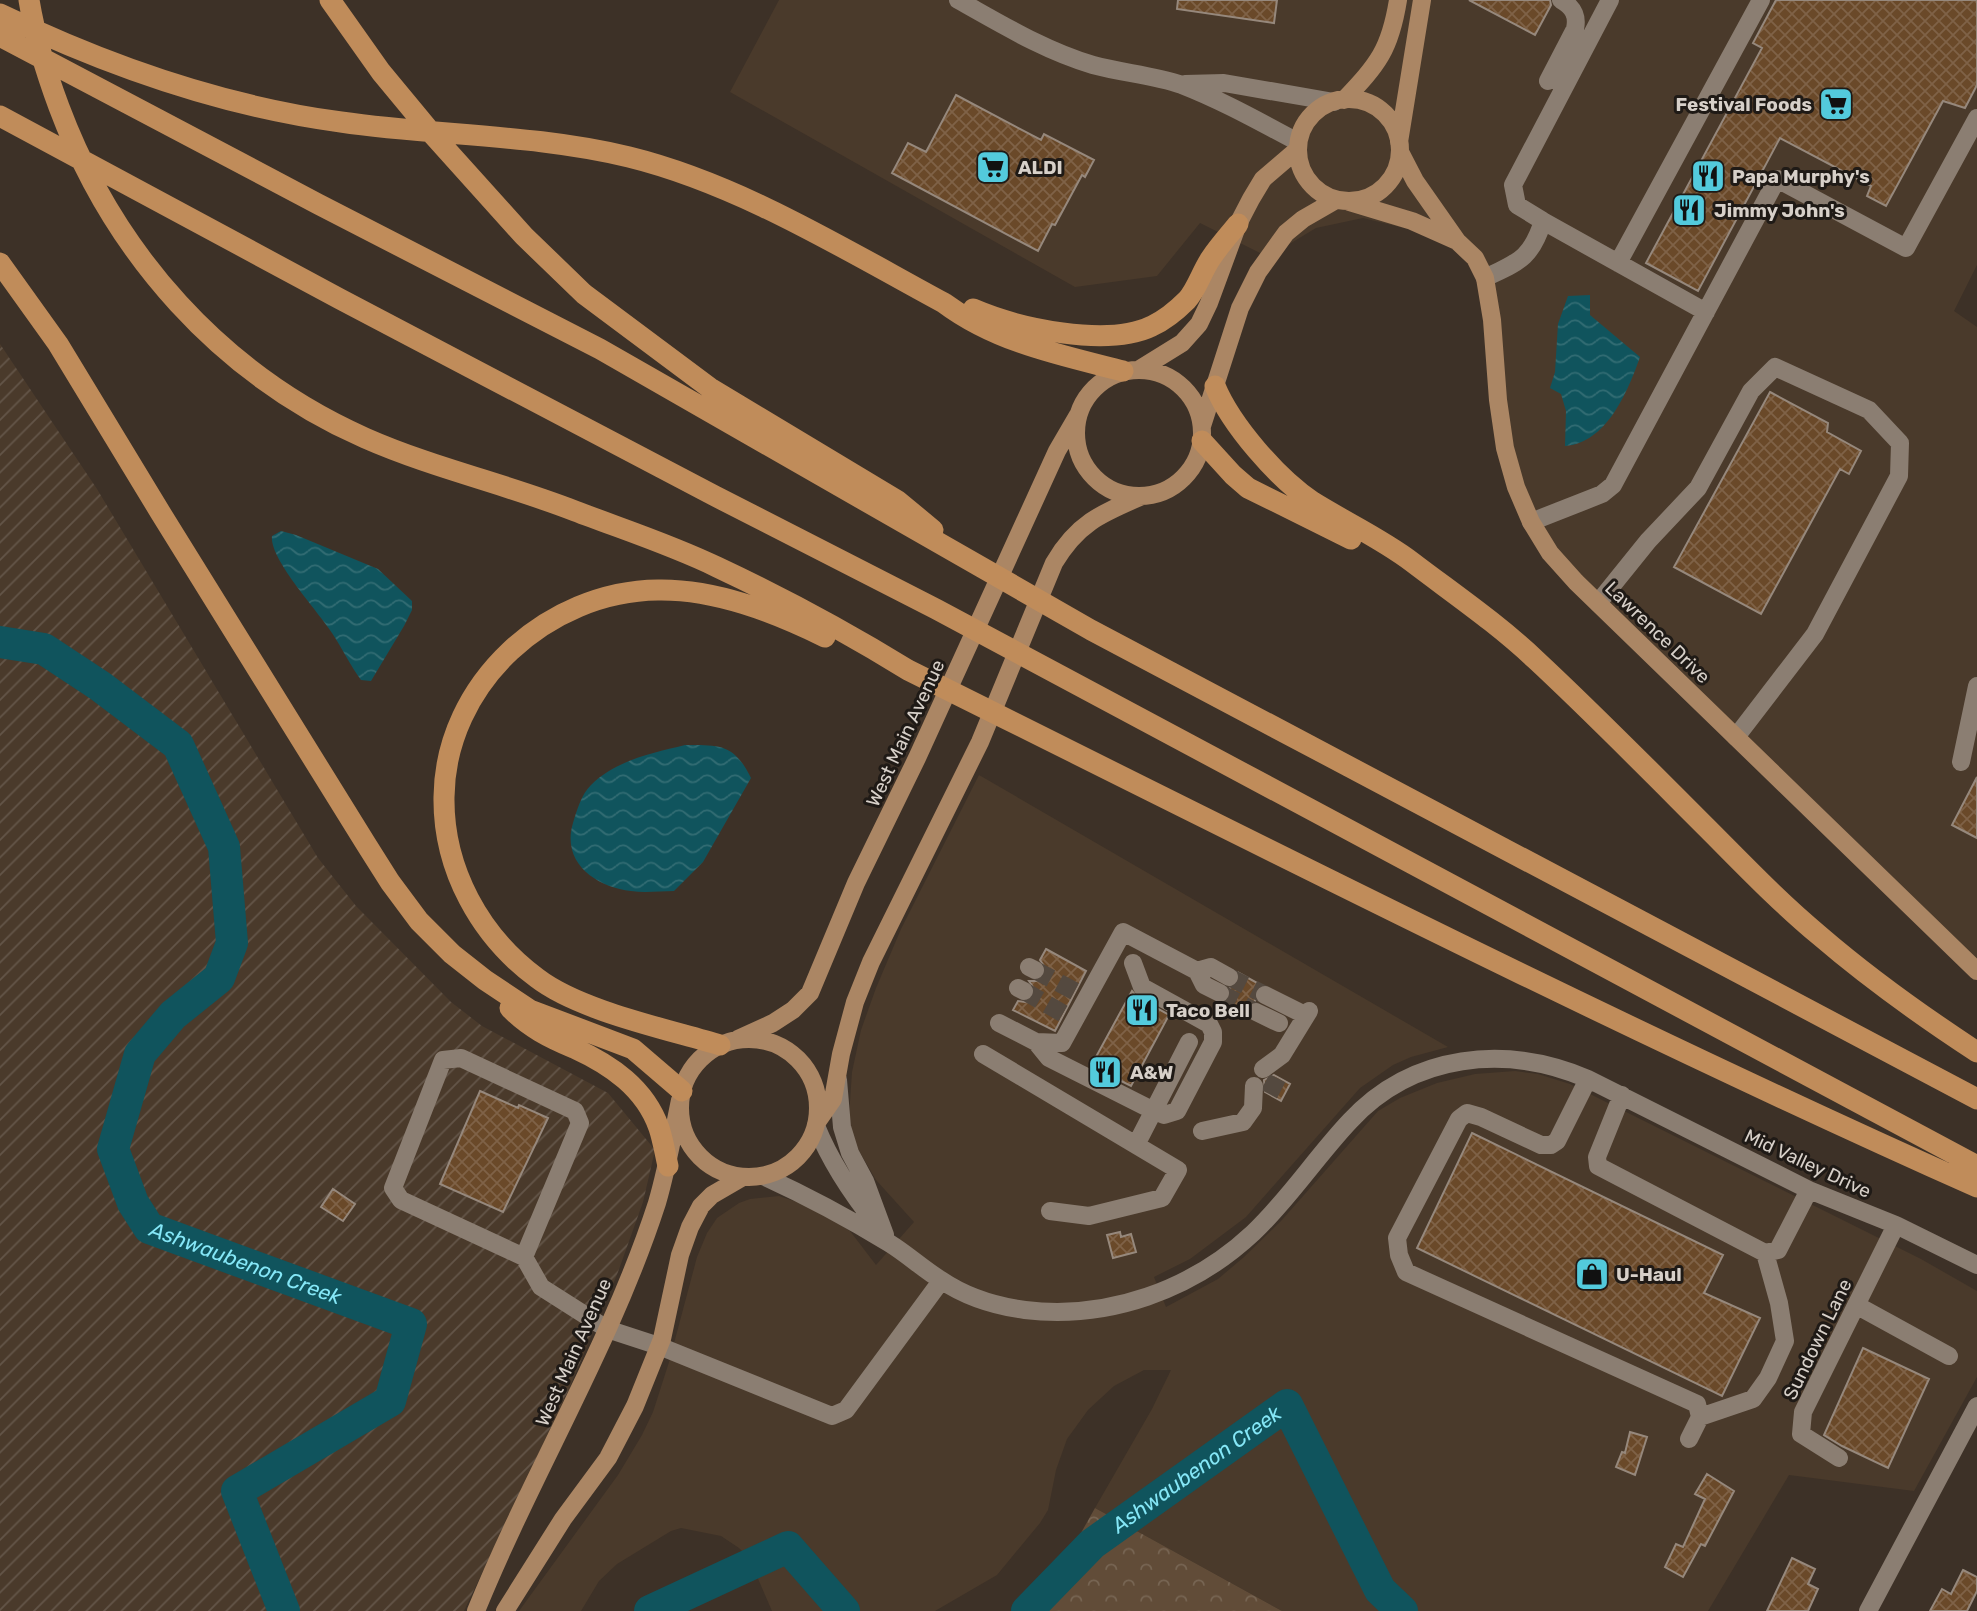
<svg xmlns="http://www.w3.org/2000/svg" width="1977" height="1611" font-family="Rubik,sans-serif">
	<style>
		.built { fill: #4a3a2b }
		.industrial { fill: url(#industrial-furrows) }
		.forest { fill: url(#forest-crowns) }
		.water { fill: url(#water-waves) }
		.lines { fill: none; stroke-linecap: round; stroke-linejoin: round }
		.river { stroke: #10545d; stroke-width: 32 }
		.building { fill: url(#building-cross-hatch); stroke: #96887c; stroke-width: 2 }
		.minor-tunnel { stroke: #54493f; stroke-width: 18; stroke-dasharray: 18 9; stroke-linecap: butt }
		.minor { stroke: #8b7e72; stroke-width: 18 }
		.major { stroke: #ab8664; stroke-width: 18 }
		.highway { stroke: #c08c5a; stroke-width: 21 }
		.labels { text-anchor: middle; stroke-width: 6; stroke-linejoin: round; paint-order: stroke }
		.poi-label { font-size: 19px; font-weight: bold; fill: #d7d0c9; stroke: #1f1a16; text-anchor: start }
		.street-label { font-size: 19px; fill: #d7d0c9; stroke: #1f1a16 }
		.water-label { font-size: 21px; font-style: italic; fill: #85e7f7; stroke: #1f1a16 }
	</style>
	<defs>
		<pattern id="industrial-furrows" width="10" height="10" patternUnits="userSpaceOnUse" patternTransform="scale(1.75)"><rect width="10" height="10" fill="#4a3a2b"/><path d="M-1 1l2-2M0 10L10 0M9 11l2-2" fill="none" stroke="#635548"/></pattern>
		<pattern id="forest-crowns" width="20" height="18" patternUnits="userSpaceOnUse" patternTransform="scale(1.75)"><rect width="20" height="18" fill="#614c38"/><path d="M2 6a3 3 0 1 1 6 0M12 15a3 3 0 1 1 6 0" fill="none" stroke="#776553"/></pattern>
		<pattern id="water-waves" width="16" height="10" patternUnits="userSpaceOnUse" patternTransform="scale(1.75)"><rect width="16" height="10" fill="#10545d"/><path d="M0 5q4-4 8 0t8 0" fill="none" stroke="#326c73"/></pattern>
		<pattern id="building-cross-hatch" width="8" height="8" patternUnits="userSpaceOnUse" patternTransform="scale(1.75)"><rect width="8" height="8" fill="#6a4929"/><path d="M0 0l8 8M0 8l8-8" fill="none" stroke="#7f6247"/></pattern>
	</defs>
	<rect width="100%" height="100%" fill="#3d3127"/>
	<path class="built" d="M779,0H1977V265L1954,311L1977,327V971L1576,582L1516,487L1485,278L1457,241L1363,218L1316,228L1268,257L1200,223L1157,276L1075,287L730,92Z
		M979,775L1448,1047L1411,1057L1393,1065L1360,1088L1246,1217L1190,1259L1154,1277L1166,1307L1218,1279L1244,1257L1281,1221L1378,1111L1400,1098L1437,1083L1475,1074L1515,1071L1538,1074L1570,1084L1921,1259L1977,1291V1377L1914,1491L1789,1475L1708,1611H1282L1095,1508L1152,1409L1171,1370H1144L1114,1386L1088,1410L1067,1439L1056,1470L1048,1510L1040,1523L997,1575L935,1611H772L749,1558L739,1548L721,1536L681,1528L671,1531L617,1564L599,1581L581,1611H519L618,1475L642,1435L653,1412L669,1362L697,1257L707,1233L717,1218L739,1203L750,1199L779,1196L815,1208L850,1231L876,1265L914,1222L876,1180L855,1144L849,1116L852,1072L861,1030L876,988L901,929Z"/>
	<path class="industrial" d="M0,344L97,489L318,858L356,906L451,1002L482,1026L608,1093L655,1150L643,1202L618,1272L569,1389L464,1611H0Z"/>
	<path class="forest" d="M1095,1508L1282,1611H1037Z"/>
	<path class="water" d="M1590,295V315L1640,357C1628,391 1607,443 1565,446L1566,411L1561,394L1550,388L1555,372L1558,324L1568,296Z
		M281,531L296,535L378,569L412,601V610L404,626L371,681L361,680C350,665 342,648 332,633C318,611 269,559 272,536Z
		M685,745C721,745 734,744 751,778L703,862L674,891C660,891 645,893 631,891C596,887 561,863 573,823C577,810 581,795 591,785C616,760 653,753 685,745Z"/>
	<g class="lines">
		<g class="river">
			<path id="s1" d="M0,642L44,649L100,686L178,745L224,847L232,943L219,978L173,1015L140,1054L113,1149L133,1203L149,1228L411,1324L390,1401L237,1491L284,1611"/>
			<path d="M650,1611L788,1547L844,1611"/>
			<path id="s2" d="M1027,1611L1092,1544L1287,1405L1380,1590L1402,1611"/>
		</g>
	</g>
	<path class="building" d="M1178,0H1277L1274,23L1177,9Z
		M1469,0H1550L1551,5L1535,35Z
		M1776,0H1977V85L1965,108L1943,101L1886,206L1867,196L1871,186L1780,138L1698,291L1646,263L1762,48L1753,43Z
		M956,95L1041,140L1044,134L1094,160L1085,177L1082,175L1055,225L1052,224L1038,251L892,173L908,143L926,152Z
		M1770,392L1828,423L1827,432L1861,451L1849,474L1840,469L1761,614L1674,567Z
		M1977,777V838L1952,825Z
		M1046,949L1086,971L1055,1031L1013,1010L1018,1001L1025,1002L1034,997L1035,990L1029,981H1036L1045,976L1046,969L1040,960Z
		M1239,973L1261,985L1255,989V1001L1246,1007L1245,1014L1225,1003L1230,997V988L1239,982Z
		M1132,991L1137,997L1169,1015L1131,1086L1091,1066Z
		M1274,1075L1290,1084L1281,1101L1265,1092L1264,1080Z
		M480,1091L518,1108L519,1105L548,1118L503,1212L440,1184Z
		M1472,1133L1723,1255L1704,1293L1760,1318L1722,1396L1417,1248Z
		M333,1189L355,1204L343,1221L321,1207Z
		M1120,1232L1121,1237L1131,1234L1136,1252L1113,1258L1107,1235Z
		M1863,1348L1929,1379L1888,1468L1842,1446L1824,1435Z
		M1630,1432L1647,1437L1635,1475L1616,1467L1622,1452L1625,1453Z
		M1707,1474L1734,1491L1705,1546L1701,1544L1683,1577L1665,1567L1676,1544L1683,1547L1705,1499L1695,1494Z
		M1792,1558L1815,1569L1808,1584L1818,1589L1808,1611H1767Z
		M1963,1570L1977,1577V1591L1967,1611H1930L1942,1589L1951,1594Z"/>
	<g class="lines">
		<path class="minor-tunnel" d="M1035,970L1076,992
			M1229,977L1265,995
			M1024,991L1064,1014
			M1220,993L1256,1012
			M1269,1094L1278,1077"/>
		<path class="minor" d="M958,0C1001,24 1045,51 1093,65C1122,73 1154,75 1182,85C1223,101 1260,122 1298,142
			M1610,0L1513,185L1517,205L1543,221L1706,312
			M1548,81L1575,29C1578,15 1573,7 1561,0
			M1185,84L1224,83L1334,102
			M1618,263L1761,0
			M1485,278C1518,262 1531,259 1543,221
			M1531,522L1602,494L1613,485L1777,179L1906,248L1977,118
			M1598,603L1648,541L1698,488L1751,391L1775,367L1869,410L1900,443L1899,476L1815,634L1736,737
			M1961,762L1977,686
			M1029,967L1035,970
			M1197,971L1211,967L1229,977
			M1018,988L1024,991
			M1265,995L1299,1012
			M1256,1012L1279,1023
			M999,1023L1036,1042L1062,1043L1123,932L1197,971L1204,985L1220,993
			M1036,1042L1049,1058L1154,1111L1164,1115L1177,1111L1213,1042V1032L1209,1024L1142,987L1133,963
			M983,1054L1178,1170L1162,1198L1089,1216L1050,1211
			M1263,1069L1282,1055L1309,1011
			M1588,1079L1557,1141L1551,1145H1541L1481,1117L1467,1113L1459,1119L1397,1238L1399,1255L1406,1272L1697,1404L1700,1417L1689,1439
			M838,1080L842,1127L850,1153L865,1181L885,1235
			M1622,1095L1597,1157L1598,1166L1765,1253L1778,1250L1809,1190
			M816,1126C831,1163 851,1193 876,1224
			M1202,1131L1243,1122L1253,1108L1254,1086
			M1136,1145L1189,1042
			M763,1176C807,1196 848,1218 889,1243C907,1254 923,1269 941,1280C966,1297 995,1306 1025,1310C1108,1320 1192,1290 1253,1233C1289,1199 1316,1157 1350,1121C1413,1053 1506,1044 1588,1079L1809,1190L1896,1225L1977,1265
			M524,1257L401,1200L393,1188L443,1060L461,1058L575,1111L580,1123L524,1257L541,1287L607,1329L659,1346L832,1416L846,1410L941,1281
			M1856,1305L1949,1356
			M1700,1417L1753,1399L1768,1378L1785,1341L1779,1303L1765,1253
			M1839,1458L1801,1434L1803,1412L1896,1225
			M1868,1611L1977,1406"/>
		<path class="major" d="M1298 150a51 51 0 1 1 102 0a51 51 0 1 1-102 0Z
			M1344,100C1378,64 1390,50 1398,0
			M1399,142L1422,0
			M1400,152L1415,181L1457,241L1475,258L1485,278L1492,320L1498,400L1505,448L1516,487L1531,522L1550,553L1576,582L1977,971
			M1349,202L1412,221L1457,241
			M1140,369L1182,343L1199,324L1209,303L1238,224L1251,199L1263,179L1298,149
			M1076 433a63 63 0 1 1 126 0a63 63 0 1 1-126 0Z
			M1202,426L1240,308L1258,272L1286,233L1303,219L1336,200
			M738,1039L773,1023L793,1010L810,993L856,883L917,758L1057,451L1078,415
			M680 1108a69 69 0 1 1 138 0a69 69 0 1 1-138 0Z
			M817,1122L833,1099L841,1054L855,1002L871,962L980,742L1054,563C1077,524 1100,514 1140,497
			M476,1611C532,1473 611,1345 657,1203C667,1169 673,1134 680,1100
			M505,1611L563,1519L608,1458L635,1406L662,1339L680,1255L690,1227L701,1206L712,1195L743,1177"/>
		<path class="highway" d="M29,0C35,37 46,72 59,107C114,254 221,374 365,438C433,468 506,484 575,511C622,529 672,545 717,567C783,598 846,632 908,670C1262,846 1616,1026 1977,1187
			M330,0L381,72L434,136L524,236L584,294L710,388L898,501L933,530
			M0,14C108,66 222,106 341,122C436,136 534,134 629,157C739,184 844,249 944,303C996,342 1060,355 1123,371
			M0,36L318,204L600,349L1091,630L1977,1099
			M0,116L340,299L715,496L936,609L1977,1166
			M0,263L58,344L160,512L366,844L390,882L419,921L452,954L485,980L530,1010L633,1049L682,1091
			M973,309C1017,328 1107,348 1152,326C1165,320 1177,310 1187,300C1197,289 1202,271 1211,258C1219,246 1229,235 1238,224
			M1215,386C1231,425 1278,479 1313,502C1345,522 1382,539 1412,562C1454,594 1498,624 1536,660C1594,714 1650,771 1706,827C1743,864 1779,902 1820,936C1870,979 1922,1016 1977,1052
			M1202,441L1233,475L1248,488L1351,539
			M510,1008C528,1027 550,1038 574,1048C611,1065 645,1088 659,1128C663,1140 665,1153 668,1166
			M720,1045C667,1029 580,1011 537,978C480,936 443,869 444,797C445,683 548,591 658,590C715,589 774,612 825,637"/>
	</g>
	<defs>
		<g id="supermarket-square" transform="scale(1.75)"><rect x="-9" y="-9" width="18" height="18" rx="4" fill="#53cadc" stroke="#1f1a16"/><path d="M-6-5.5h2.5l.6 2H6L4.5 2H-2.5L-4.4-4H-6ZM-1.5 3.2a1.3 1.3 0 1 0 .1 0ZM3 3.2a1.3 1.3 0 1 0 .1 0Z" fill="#111"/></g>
		<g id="restaurant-square" transform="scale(1.75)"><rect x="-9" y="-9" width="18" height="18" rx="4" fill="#53cadc" stroke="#1f1a16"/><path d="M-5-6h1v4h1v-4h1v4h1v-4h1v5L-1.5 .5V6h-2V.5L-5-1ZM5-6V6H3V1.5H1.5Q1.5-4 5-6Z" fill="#111"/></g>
		<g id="shop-square" transform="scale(1.75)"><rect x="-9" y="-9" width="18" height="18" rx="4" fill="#53cadc" stroke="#1f1a16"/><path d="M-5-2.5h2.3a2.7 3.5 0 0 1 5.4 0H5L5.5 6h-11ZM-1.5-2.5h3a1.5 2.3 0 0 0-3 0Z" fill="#111"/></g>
	</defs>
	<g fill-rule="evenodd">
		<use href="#supermarket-square" x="1836" y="104"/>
		<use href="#supermarket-square" x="993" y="167"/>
		<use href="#restaurant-square" x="1708" y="176"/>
		<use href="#restaurant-square" x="1689" y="210"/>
		<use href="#restaurant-square" x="1142" y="1010"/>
		<use href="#restaurant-square" x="1105" y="1072"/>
		<use href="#shop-square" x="1592" y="1274"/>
	</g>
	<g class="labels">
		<g class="poi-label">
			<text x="1812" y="111" text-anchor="end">Festival Foods</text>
			<text x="1018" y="174">ALDI</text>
			<text x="1732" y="183">Papa Murphy's</text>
			<text x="1714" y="217">Jimmy John's</text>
			<text x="1166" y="1017">Taco Bell</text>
			<text x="1130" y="1079">A&amp;W</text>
			<text x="1616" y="1281">U-Haul</text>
		</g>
		<g class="street-label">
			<text transform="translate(1658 632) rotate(44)" y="7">Lawrence Drive</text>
			<text transform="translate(905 733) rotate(-65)" y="7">West Main Avenue</text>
			<text transform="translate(1808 1163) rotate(25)" y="7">Mid Valley Drive</text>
			<text transform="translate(1817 1339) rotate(-64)" y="7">Sundown Lane</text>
			<text transform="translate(573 1352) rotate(-66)" y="7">West Main Avenue</text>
		</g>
		<g class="water-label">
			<text dy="7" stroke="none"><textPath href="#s1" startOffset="854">Ashwaubenon Creek</textPath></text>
			<text dy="7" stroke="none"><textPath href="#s2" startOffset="222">Ashwaubenon Creek</textPath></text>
		</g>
	</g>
</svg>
